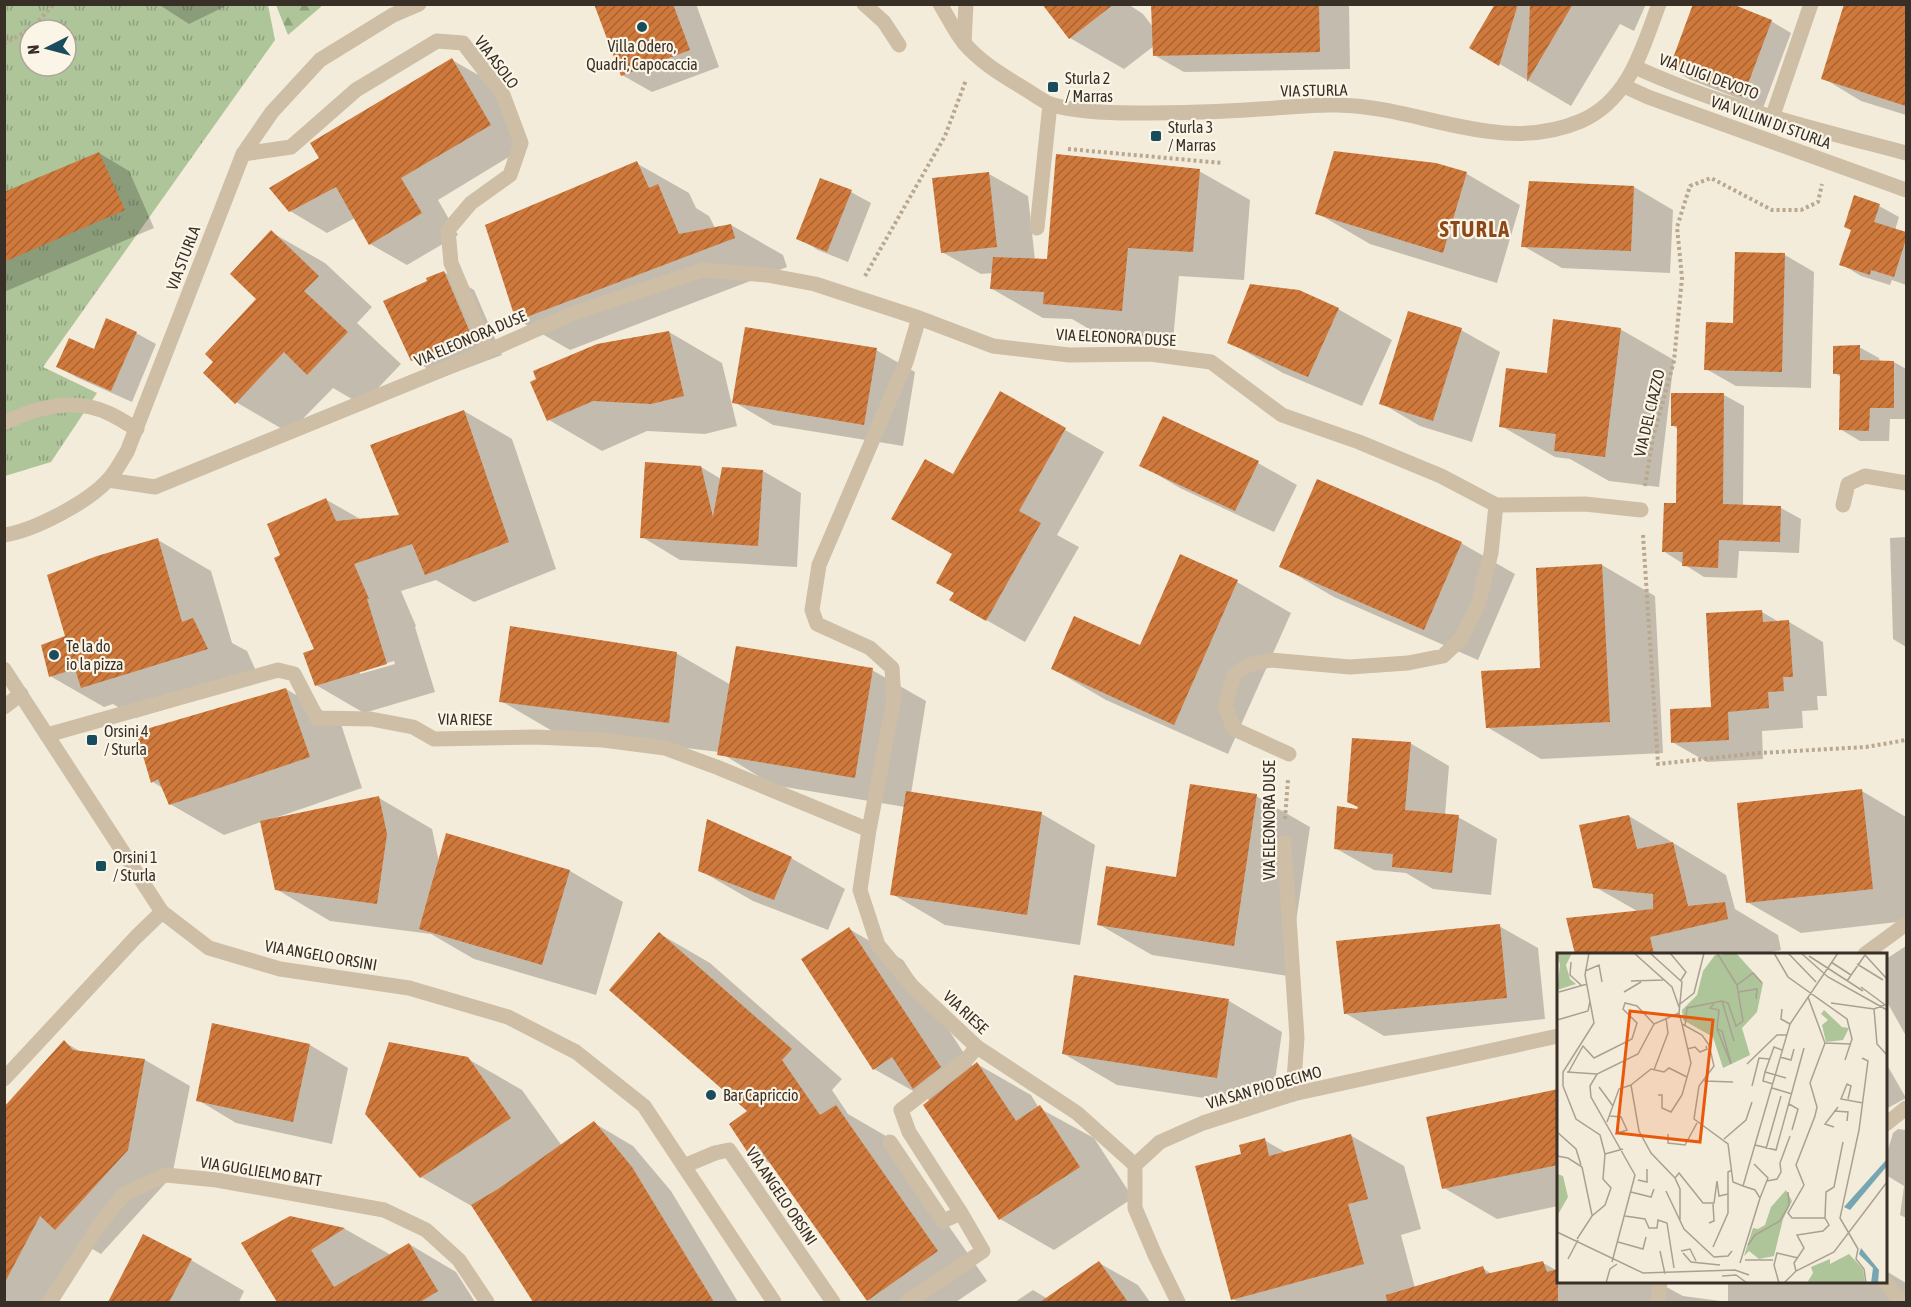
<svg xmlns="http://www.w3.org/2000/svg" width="1911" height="1307" font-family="'Asap Condensed',sans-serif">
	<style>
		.grass { fill: url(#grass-tufts); fill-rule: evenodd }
		.forest { fill: url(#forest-firs) }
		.shadow { fill: #0003; fill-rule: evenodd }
		.building { fill: url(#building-hatch) }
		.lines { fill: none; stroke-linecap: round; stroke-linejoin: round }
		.path { stroke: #b9a88f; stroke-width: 4; stroke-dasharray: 3 3; stroke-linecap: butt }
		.service { stroke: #cdbea5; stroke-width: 15 }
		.pedestrian { stroke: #cdbea5; stroke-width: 15 }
		.minor { stroke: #cdbea5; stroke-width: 15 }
		.tertiary { stroke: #cdbea5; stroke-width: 15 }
		.poi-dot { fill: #194d5d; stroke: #fbf5e7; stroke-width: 2 }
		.labels { text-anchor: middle; stroke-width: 4.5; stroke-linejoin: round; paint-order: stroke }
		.poi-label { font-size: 16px; fill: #382f27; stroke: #fbf5e7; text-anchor: start }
		.street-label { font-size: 16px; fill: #382f27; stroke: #fbf5e7 }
		.district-label { font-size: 22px; font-weight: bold; letter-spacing: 1.5px; fill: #8d4819; stroke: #fbf5e7 }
		.inset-road { fill: none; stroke: #a9a092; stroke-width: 1.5 }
		.view { fill: #e8590c; fill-opacity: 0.15; stroke: #e8590c; stroke-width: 3 }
		.inset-edge { fill: none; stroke: #382f27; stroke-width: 3 }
	</style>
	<defs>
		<pattern id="grass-tufts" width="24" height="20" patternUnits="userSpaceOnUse" patternTransform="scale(1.5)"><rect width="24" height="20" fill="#aec499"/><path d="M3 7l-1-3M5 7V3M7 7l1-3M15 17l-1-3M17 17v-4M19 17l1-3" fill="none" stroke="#8fa07d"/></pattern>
		<pattern id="forest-firs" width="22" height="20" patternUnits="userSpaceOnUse" patternTransform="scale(1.5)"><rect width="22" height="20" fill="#aec499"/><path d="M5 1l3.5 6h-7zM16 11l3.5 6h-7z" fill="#8fa07d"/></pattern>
		<pattern id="building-hatch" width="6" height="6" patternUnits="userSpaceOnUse" patternTransform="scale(1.5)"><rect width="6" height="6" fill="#cf793c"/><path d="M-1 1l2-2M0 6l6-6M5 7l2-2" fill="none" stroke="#a96432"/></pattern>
	</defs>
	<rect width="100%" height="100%" fill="#f4ecda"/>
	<path class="grass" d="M5,5H268L275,40L43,367L97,393L51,462L5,476ZM30,30H66V66H30Z"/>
	<path class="forest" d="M276,5H323L288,35Z"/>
	<path class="shadow" d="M158,4H230L189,24Z
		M596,4H696L719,67L652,92L622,75Z
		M1044,4H1128L1143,14L1153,27V4H1349L1350,69L1184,72L1154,55V46L1124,69L1070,38Z
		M1496,4H1646L1634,31L1620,24L1571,106L1471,47Z
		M1870,4H1906V115L1861,101L1823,78Z
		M1771,21L1791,33L1763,108L1691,80L1671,69Z
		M452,60L489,81L527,146L438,200L458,235L407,265L370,244L355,218L327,233L290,211L321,159Z
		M99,153L129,171L154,228L4,292V194Z
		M636,163L689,193L696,208L709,216L715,228L731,225L783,255L787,267L570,350L518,320Z
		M1436,164L1467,174L1520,205L1497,283L1370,244L1317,213Z
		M1199,171L1250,200L1244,280L1179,276L1173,340L1096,333L1072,319L1043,318L992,289L993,273L981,274L942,252L989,174L1028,196L1035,260H1048Z
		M1634,187L1673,210L1670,273L1562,268L1523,246Z
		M851,192L871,203L848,262L818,250L798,238Z
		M1879,206L1899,217L1895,230L1906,234V285L1892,280L1890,285L1861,276L1841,264Z
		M271,232L325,263L372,307L357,323L401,364L362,405L333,388L289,433L236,402L215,362L258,299Z
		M1785,255L1814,272L1811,388L1736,386L1706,369L1734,324Z
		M444,272L474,290L502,355L443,377L412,360Z
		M1338,309L1392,340L1362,406L1283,373L1229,342Z
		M1620,329L1674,360L1659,487L1609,481L1570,459L1555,457L1501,426L1548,375Z
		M1461,330L1500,352L1472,442L1420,426L1381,403Z
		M669,332L722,363L737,426L705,434L647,431L602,451L549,420Z
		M136,333L156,344L132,402L78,378L58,367Z
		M1859,347L1879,358L1880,362H1894L1906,369V419H1890L1889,441H1860L1840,429L1841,377L1835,373Z
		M876,350L915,372L903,446L773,425L734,402Z
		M1000,393L1104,452L1057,535L1079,547L1025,642L951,600L956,593L954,553Z
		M1724,395L1744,406L1743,507L1781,508L1801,519L1799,553L1739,551L1737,578L1704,577L1663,551L1677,504L1678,429L1672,425Z
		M464,411L512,439L556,569L474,602L436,580L401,591L416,626L415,627L435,692L364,713L316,685V650L282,556L325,499L362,520L402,516ZM394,661L395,664L360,674V671Z
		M1258,463L1297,485L1274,532L1180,488L1141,465Z
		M701,467L721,479L763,471L801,493L797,567L680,560L642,537Z
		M1906,537V647L1893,639L1890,538Z
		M158,540L211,571L232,643L247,651L260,680L136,718L113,704L104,707L50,676L67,637Z
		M1461,543L1515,574L1478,660L1334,597L1281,566Z
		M1602,565L1655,596L1663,753L1541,759L1487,727L1542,669Z
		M1237,582L1291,613L1228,754L1106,700L1053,669L1140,647Z
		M1762,612L1781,623L1789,622L1823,642L1827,696H1817L1818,710L1802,711L1803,728L1762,731L1763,759L1707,762L1672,742L1712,708Z
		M676,653L731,685L872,670L926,701L911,794L1042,814L1095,845L1080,945L945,925L892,894L905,807L773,785L719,752L554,732L501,701Z
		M286,689L340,721L362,788L275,818V820L379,798L432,829L439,862L447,835L570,871L623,902L596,995L474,959L431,934L330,921L276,889L261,822L224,835L170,804L164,789L153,782L138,733Z
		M1410,743L1449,766L1445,815L1458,817L1497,839L1491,895L1433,889L1406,873L1374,870L1335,848Z
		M1862,791L1906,817V921L1801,933L1747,902Z
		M1256,796L1310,827L1288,976L1152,955L1098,924L1177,878Z
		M1629,816L1726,875L1735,909L1778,935L1781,950L1761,954H1576L1568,919L1639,912L1595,887Z
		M791,858L845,889L828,930L753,901L699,870Z
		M1499,926L1538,948L1545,1019L1384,1036L1345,1013Z
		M849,929L903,960L973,1067L977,1064L1031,1095L1039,1108L1094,1138L1133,1198L1054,1250L1000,1219L931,1101L874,1069Z
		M660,934L710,963L842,1079L832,1090L848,1114L886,1136L987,1281L956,1302H872L868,1300L773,1165L749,1152L750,1112Z
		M1906,946V1036L1886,1000V959Z
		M1229,1001L1282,1032L1271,1108L1117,1085L1064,1054Z
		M64,1042L83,1053L145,1060L190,1086L172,1176L101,1254L84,1244L53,1302H4V1109Z
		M310,1045L348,1068L332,1144L236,1123L198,1100Z
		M468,1059L522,1090L562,1146L594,1123L633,1146L671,1191L738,1302H535L475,1208L421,1177Z
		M1886,1063L1906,1098L1886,1109Z
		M1558,1091V1206L1497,1219L1444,1188L1428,1118Z
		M1898,1129L1906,1130V1218L1900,1215L1904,1186L1886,1175V1156L1893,1133Z
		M1350,1135L1404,1166L1421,1229L1401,1235L1415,1288L1482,1268L1492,1274L1543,1263L1558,1271V1282H1657L1683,1296L1728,1302V1282H1886V1271L1906,1283V1302H1415L1413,1295L1387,1302H1239L1233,1299L1243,1155L1264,1140L1287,1153Z
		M291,1218L345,1229L391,1255L409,1244L456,1272L475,1302H279L243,1243Z
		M144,1236L191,1260L244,1291L239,1302H110Z
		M1099,1263L1138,1285L1150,1302H1015L1033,1290L1048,1299Z"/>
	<path class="building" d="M594,4H673L690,50L621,76Z
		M1042,4H1114L1069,39Z
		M1151,4H1319L1320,52L1153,56Z
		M1495,4H1518L1499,66L1469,48Z
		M1530,4H1573L1527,82Z
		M1693,4H1732L1772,20L1743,97L1669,69Z
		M1844,4H1906V106L1821,79Z
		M452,58L491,125L401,178L422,213L369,245L336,187L289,212L269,188L319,158L310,143Z
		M1334,151L1436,163L1467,172L1443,253L1315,214Z
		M99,152L125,210L4,262V192Z
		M1056,154L1200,169L1193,252L1128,248L1122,311L1043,304L1044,292L990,289L993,257L1047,259Z
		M637,161L649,188L658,184L679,234L731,224L735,238L516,321L485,225Z
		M989,172L997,247L941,253L932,178Z
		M820,178L852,190L827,252L796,239Z
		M1529,181L1634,186L1631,251L1521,247Z
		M1854,195L1880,204L1874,222L1906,232V239L1894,277L1871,270L1870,275L1839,265L1851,230L1844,227Z
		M271,230L319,276L304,291L348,332L307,375L284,352L235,404L203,373L213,362L205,354L256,299L230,274Z
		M1735,252L1785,253L1782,372L1704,370L1706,322L1733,323Z
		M444,271L472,337L411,361L383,301L427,281L426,278Z
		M1250,284L1299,290L1339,308L1308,377L1227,343Z
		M1408,311L1462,328L1433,421L1379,404Z
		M106,318L137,332L111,391L56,367L69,338L94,349Z
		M1553,319L1621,328L1605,457L1554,451L1556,434L1499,427L1506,368L1547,373Z
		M745,327L877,348L864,425L732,403Z
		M669,331L684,396L651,404L593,401L547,421L530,382L536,379L533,371L597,344Z
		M1860,345V360L1894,361V408H1870L1869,431L1839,430L1840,374H1833V346Z
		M1000,391L1066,428L1019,511L1041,523L986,621L949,600L954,593L936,583L952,554L891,519L925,459L953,474Z
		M1671,393H1724L1723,504L1781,506L1780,542L1719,540L1718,568L1682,566L1683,552H1662L1664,503H1676L1677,426H1671Z
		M464,410L509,542L425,575L412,544L354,564L369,599H367L387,664L315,686L303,653L314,649L274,558L280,555L267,524L326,498L336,521L399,515L370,445Z
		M1163,416L1259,461L1235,511L1139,466Z
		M645,462L701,466L713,517L722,467L763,470L758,546L640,538Z
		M1317,479L1462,542L1424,630L1279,567Z
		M158,538L182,622L193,618L208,649L81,688L75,669L49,677L41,645L65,636L47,575L97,556Z
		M1180,554L1238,580L1174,725L1051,669L1074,616L1140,645Z
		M1602,564L1610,722L1486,728L1481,671L1540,668L1536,568Z
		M1762,610L1763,622L1789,620L1793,677H1783L1784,691L1768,692L1769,708L1728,712L1729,740L1671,743L1670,709L1711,707L1706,613Z
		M510,626L677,652L669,723L499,702Z
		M736,646L873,668L855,778L717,755Z
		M286,688L310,757L169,805L158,779L151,783L136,732Z
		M1352,738L1411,742L1405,810L1459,815L1452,873L1392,867L1393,854L1334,849L1337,806L1357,809L1358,807L1347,802Z
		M1190,784L1257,794L1234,946L1097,925L1106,866L1176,877Z
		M1862,789L1873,889L1746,903L1737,803Z
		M906,791L1042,812L1027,915L890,895Z
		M379,796L387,834L377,904L275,890L260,821Z
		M1629,815L1637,849L1673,842L1688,906L1725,902L1728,919L1650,937L1654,954H1575L1566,918L1653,909V894L1593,888L1579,825Z
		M707,819L792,857L774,900L698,871Z
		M446,833L570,870L542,965L419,929Z
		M1500,924L1507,998L1344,1014L1336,941Z
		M849,927L941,1067L913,1089L892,1057L873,1070L801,959Z
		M659,932L792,1049L782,1060L820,1115L836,1105L938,1251L867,1301L758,1146L748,1153L729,1124L747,1111L609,990Z
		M1074,975L1229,999L1217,1078L1062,1054Z
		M212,1023L310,1044L293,1122L196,1101Z
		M64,1040L73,1050L145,1059L128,1150L55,1230L40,1216L4,1284V1107Z
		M389,1042L468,1057L511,1118L420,1178L365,1114Z
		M977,1062L1016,1121L1040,1105L1080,1167L999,1220L923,1105Z
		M1558,1089V1165L1442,1189L1426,1117Z
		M594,1121L632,1167L714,1302H533L471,1205L498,1189Z
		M1351,1134L1368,1199L1348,1204L1364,1264L1231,1300L1195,1166L1241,1154L1239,1145L1265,1138L1269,1156Z
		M290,1216L345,1228L311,1250L334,1287L409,1243L438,1291L420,1302H277L241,1243Z
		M143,1234L192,1259L169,1302H108Z
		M1099,1261L1128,1302H1040Z
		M1543,1261L1547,1272L1558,1269V1302H1387L1386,1295L1483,1266L1486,1274Z"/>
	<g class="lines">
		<path class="path" d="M4,44L32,28L54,4
			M1068,149L1222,163
			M865,276L945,136L966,80
			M1645,486L1653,438L1674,361L1682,278L1677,227L1690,186L1711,178L1772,210H1801L1818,202L1822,184
			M1643,535L1658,764L1759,753L1866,747L1906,740
			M1285,819L1288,779"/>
		<path class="service" d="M864,4L884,22L899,45
			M1772,118L1811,4
			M1037,228L1050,104
			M4,707L21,694
			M890,1142L943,1221L961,1213
			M715,1153L729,1150L833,1302
			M907,1302L983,1251L961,1213L909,1132L901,1110L966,1060L977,1047"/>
		<path class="pedestrian" d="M1256,739L1289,754
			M1284,843L1297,1038L1293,1094"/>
		<path class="minor" d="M964,43L966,4
			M1635,67C1722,107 1815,129 1906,153
			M1624,86L1648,97L1906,190
			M243,154L291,147L356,90L437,41L463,43L503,95L521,143L510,175L471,203L448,230L451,263L488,351
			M919,318L906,362L819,565L812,610L817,624L870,648L892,668L894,699L869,830L860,890L878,945L913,987L977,1047L1077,1113L1135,1165
			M4,423C37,407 74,397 108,413C118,417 127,424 137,429
			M108,480L155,487L488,351L574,313L703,270L767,275L815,284L919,318L993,346L1069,355L1150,354L1211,362L1282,415L1359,442L1441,476L1496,505L1491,553L1478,605L1461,639L1443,656L1408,663L1350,667L1270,660L1248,665L1234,675L1225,706L1234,729L1256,739
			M1496,505L1585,504L1641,510
			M1843,505L1848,484L1865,476L1906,483
			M47,735L278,670L294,674L317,718L371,719L413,727L434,739L535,737L603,740L665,748L719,768L869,830
			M1865,954L1906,924
			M4,1079L136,937L162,912
			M1886,1124L1906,1108
			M684,1166L715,1153
			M1885,1282L1901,1302
			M50,1302L99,1225L124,1194L166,1175L217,1180L384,1210L426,1230L459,1260L487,1302
			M1178,1302L1155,1255L1135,1208V1165L1160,1142L1203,1123L1293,1094L1558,1036
			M1658,1302L1660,1282"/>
		<path class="tertiary" d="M940,4C948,17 955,32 964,43C981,63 1004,76 1025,89C1034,94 1043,102 1053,105C1078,112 1108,113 1134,113C1176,113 1218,112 1260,109C1285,108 1312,104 1337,105C1420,106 1499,156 1581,121C1629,100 1642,49 1659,4
			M4,535C34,531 88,502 108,480C116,472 121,461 127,452L243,154L272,112L320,60L393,15L419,4
			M4,669L162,912L209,948L280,969L409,988L508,1017L576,1052L644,1106L774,1302"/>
	</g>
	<g class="poi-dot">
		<circle cx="642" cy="27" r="6"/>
		<rect x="1047" y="81" width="12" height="12" rx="3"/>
		<rect x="1150" y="130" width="12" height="12" rx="3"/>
		<circle cx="54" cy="655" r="6"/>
		<rect x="86" y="734" width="12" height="12" rx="3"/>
		<rect x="95" y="860" width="12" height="12" rx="3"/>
		<circle cx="711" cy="1095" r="6"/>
	</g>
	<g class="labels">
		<g class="poi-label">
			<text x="642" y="52" text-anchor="middle">Villa Odero,<tspan x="642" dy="18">Quadri, Capocaccia</tspan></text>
			<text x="1065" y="84">Sturla 2<tspan x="1065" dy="18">/ Marras</tspan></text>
			<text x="1168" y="133">Sturla 3<tspan x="1168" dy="18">/ Marras</tspan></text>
			<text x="66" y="652">Te la do<tspan x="66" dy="18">io la pizza</tspan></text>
			<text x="104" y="737">Orsini 4<tspan x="104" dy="18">/ Sturla</tspan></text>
			<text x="113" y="863">Orsini 1<tspan x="113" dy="18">/ Sturla</tspan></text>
			<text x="723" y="1101">Bar Capriccio</text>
		</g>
		<g class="street-label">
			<text transform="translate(497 62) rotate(53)" y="6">VIA ASOLO</text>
			<text transform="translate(1709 76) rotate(20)" y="6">VIA LUIGI DEVOTO</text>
			<text transform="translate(1314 90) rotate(-1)" y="6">VIA STURLA</text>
			<text transform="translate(1771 122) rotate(20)" y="6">VIA VILLINI DI STURLA</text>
			<text transform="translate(183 258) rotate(-69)" y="6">VIA STURLA</text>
			<text transform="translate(1116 337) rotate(3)" y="6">VIA ELEONORA DUSE</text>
			<text transform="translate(470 338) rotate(-23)" y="6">VIA ELEONORA DUSE</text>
			<text transform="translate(1649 413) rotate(-77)" y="6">VIA DEL CIAZZO</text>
			<text transform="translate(465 719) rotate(1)" y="6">VIA RIESE</text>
			<text transform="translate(1269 820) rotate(-90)" y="6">VIA ELEONORA DUSE</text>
			<text transform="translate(321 955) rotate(10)" y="6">VIA ANGELO ORSINI</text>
			<text transform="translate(966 1012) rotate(43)" y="6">VIA RIESE</text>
			<text transform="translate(1264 1087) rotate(-16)" y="6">VIA SAN PIO DECIMO</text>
			<text transform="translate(261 1171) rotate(9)" y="6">VIA GUGLIELMO BATT</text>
			<text transform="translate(782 1196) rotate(56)" y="6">VIA ANGELO ORSINI</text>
		</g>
		<g class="district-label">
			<text x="1475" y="237">STURLA</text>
		</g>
	</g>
	<g transform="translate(1557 953)">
		<rect width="330" height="330" fill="#f4ecda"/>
		<path d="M0,0H15L9,12L13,26L19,31L0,37L3,12ZM179,0L206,30L200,59L185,75L193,102L166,115L156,84L126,67L125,57L140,42L146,18L158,2ZM0,221L6,223L11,244L0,263ZM229,237L235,248L226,266L217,303L202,306L192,298L187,303L196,275L201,276L208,272L214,254Z" fill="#aec499"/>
		<path d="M267,57L285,74L292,75L286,87L269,89L265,72L271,67L264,61Z" fill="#aec499"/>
		<path d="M292,301L306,316L308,330H250L256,320L254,314L273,306V311Z" fill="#aec499"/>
		<path d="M330,206V213L293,257L287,254ZM304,295L322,317L321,330H314L316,315L302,301Z" fill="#77a6b3"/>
		<path class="inset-road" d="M77,0L115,34L122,54M93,0L125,29L122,60L125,71L145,82L152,92L157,113L142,133L137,166L171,191L176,229L186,233M113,0L129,19L124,27M217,0L231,24L290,66L295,86L288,107M231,0L259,29M244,0L271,24L330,57M252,3L306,38M14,9L13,22L24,32M274,9L294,22M300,11L326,27M28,18L42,12L45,29M74,28L106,27M290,28L308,2L330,26M180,32L196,20L205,30M304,34L327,51M2,39L30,31M67,39L84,29M182,39L200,36L199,46M251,44L268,90L253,130L260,154L258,163L239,212L247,232L231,260L235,265H268M165,48L177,88M274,50L317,56L330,51M123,51L137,40L147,0M157,51L153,55L162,57L160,76L174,111M225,56L224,66L233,71M317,56L320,91L330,102M0,67L31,58L33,48M128,73L130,55L165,48L171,50L179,73L186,68L180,32L160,0M160,76L165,78L174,110M268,90L294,91M130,96L138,94L143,99L150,96L149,93M223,104L234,107L237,96M305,105L311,108L302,177L283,265L301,296L299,306L307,316L309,330M190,111L220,82H230M97,117L111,80L109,65M10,119L40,121M208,119L217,94L225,97M11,120L26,93L37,105L75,86L80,70L66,56L68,50L80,53L97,71M147,128L176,129M216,131L206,128L208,119L229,125M74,132L94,116L107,119L112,115L130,124M6,133L19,166L43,182L48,201L46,226L54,235L48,252L35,263L20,286M6,133V119L37,70L28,22L32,0M195,133L202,105L212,106M42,134L56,153M215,135L235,141M101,142H105V155L114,159L125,142L134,110L125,71M291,146L294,133L290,131L284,146L306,150M232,151L241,156L235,177M277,158L291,159L290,168M53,163L64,164L70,177L58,181M50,169L62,136L74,132L82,178L94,200L118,225M277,174L268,171L281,154M0,179L19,196L24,212M111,181V190L128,192L140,170M167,186L189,167L195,149M198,192L219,197L247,95M209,196L224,143M48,201L66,196M0,203L11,205L25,214L35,262M197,211L211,225L203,245M81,227L90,229V216M210,228L220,226L224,219L223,210L233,183M109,238L127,276L157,304M74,239L94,244L97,236M68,263L88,266L92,275H100L101,267L110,270L117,315M123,267V236L118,225L122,220L146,250H157L160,228L162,243L171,241M152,270L157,268L156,251M0,279L86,320L178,317L192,322M61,289L86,296L89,284M191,292L198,282L223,268L232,252L231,239M156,294L171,260V219L175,217M103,298L108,321M124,298L133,296L139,308M126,300L134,309L163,312M157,304L171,303L175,298M11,306L21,287M188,307H216M55,309L78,222L34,144L33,133L40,121L81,101L97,71L122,60M183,310L203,245L198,237L186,233L233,71L281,0M239,318L237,310L247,295L240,282L266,278L272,272L268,265L269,239L277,234L286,189M165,323L179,322L190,330M49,330L53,316L60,311M222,330L217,312L220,300L241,305M227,330L239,318L277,299L330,229"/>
		<path class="view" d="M73,58L156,67L143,189L60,180Z"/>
		<rect width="330" height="330" class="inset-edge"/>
	</g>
	<rect width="1911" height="1307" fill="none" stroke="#382f27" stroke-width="12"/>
	<g transform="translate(48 48) rotate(264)"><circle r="28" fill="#fbf5e7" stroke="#ada69a" stroke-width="1.5"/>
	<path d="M0-4.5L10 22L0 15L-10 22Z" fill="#194d5d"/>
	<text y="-9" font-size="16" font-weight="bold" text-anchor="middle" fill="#382f27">N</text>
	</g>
</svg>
